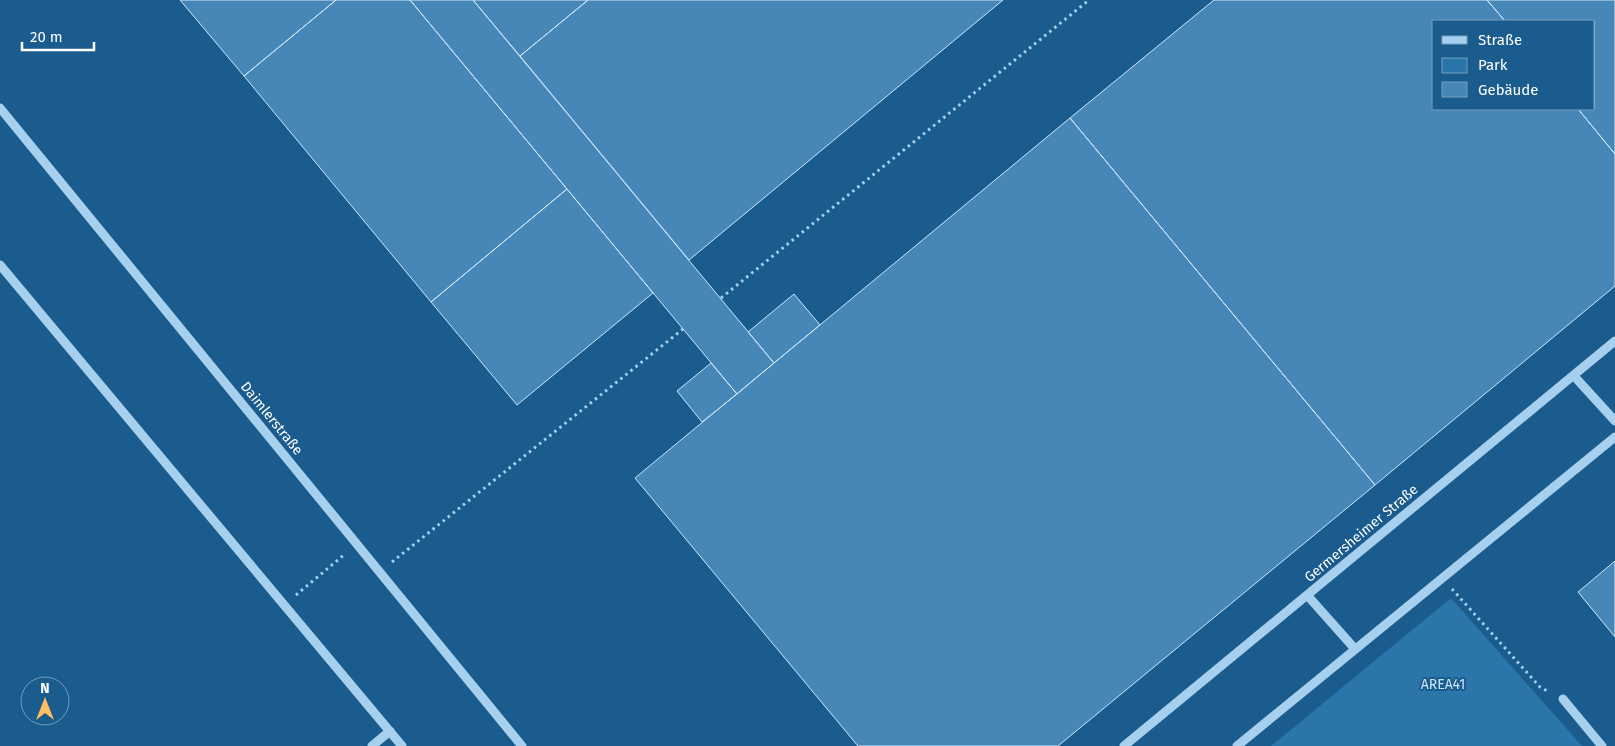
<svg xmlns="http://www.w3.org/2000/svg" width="1615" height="746" font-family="'Fira Sans',sans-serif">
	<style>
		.green { fill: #2a75aa }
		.building { fill: #4787b8; stroke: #cde7fa }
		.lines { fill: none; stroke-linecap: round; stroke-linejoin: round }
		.path { stroke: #a7d0ee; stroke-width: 3; stroke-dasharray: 2.5 4; stroke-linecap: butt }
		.minor { stroke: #a7d0ee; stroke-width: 9 }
		.labels { text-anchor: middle; stroke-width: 4; stroke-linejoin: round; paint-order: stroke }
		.street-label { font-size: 14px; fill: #fff; stroke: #1a5c8e }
		.park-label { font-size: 14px; fill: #cde7fa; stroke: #1a5c8e }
	</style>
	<rect width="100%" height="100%" fill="#1a5c8e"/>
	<path class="green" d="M1451,598L1582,746H1271Z"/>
	<path class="building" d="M180,0H336L244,76Z
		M336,0H410L567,189L431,302L244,76Z
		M410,0H473L774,363L737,394Z
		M473,0H588L520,56Z
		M588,0H1003L689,260L520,56Z
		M1214,0H1487L1505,21H1434V109H1578L1615,154V286L1375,485L1070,118Z
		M1487,0H1615V154L1578,109H1594V21H1505Z
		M1070,118L1375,485L1058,746H858L635,478Z
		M567,189L653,293L517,405L431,302Z
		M794,294L820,325L774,363L748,332Z
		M711,363L737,394L702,422L677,391Z
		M1615,561V637L1578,592Z"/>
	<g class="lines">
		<path class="path" d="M721,298L1089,0
			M392,562L683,329
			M1452,589L1540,687L1549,692
			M296,595L345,554"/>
		<path class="minor" d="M0,108L522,746
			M0,265L402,746
			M1574,376L1615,421
			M1307,595L1355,649
			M1563,699L1602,746
			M372,746L390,731
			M1124,746L1615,341
			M1237,746L1615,437"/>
	</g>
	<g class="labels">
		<g class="street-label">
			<text transform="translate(272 418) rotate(51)" y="5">Daimlerstraße</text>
			<text transform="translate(1361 533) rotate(-40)" y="5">Germersheimer Straße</text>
		</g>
		<g class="park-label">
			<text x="1443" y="689">AREA41</text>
		</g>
	</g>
	<rect x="1432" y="20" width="162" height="90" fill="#1a5c8e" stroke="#769dbb"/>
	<rect x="1442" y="36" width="25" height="8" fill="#a7d0ee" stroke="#769dbb"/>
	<text x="1478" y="45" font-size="15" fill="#ffffff">Straße</text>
	<rect x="1442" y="58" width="25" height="15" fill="#2a75aa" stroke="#769dbb"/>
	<text x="1478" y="70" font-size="15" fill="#ffffff">Park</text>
	<rect x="1442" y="82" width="25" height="15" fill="#4787b8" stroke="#769dbb"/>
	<text x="1478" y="95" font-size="15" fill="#ffffff">Gebäude</text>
	<g transform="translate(45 701)"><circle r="24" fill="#1a5c8e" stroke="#769dbb"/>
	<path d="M0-4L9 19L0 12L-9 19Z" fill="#ffbe64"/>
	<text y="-8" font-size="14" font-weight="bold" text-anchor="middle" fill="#ffffff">N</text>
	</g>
	<path d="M22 42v8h72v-8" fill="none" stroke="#ffffff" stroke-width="2.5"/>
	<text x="30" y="42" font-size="15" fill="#ffffff" stroke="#1a5c8e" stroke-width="4" paint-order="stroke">20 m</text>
</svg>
